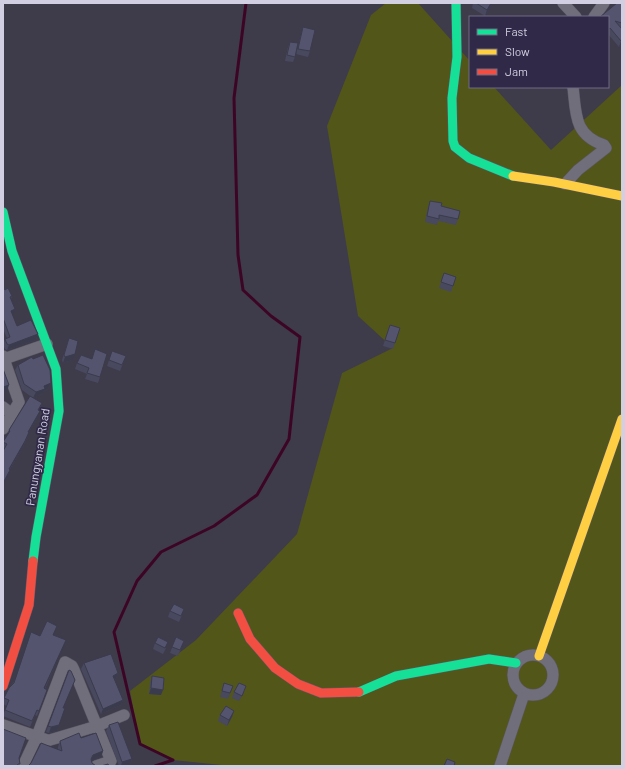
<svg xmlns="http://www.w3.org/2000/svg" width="625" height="769" font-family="Barlow,sans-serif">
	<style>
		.green { fill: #525619 }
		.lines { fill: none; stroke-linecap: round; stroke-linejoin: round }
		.stream { stroke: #3d0525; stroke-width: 3 }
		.street-casing { stroke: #5b5866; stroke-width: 12 }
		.fast-casing { stroke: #5b5866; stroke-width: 10 }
		.slow-casing { stroke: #5b5866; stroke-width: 10 }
		.jam-casing { stroke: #5b5866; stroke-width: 10 }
		.street { stroke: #716e7b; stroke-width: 11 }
		.fast { stroke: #16e098; stroke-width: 9 }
		.slow { stroke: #ffcf43; stroke-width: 9 }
		.jam { stroke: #f24e42; stroke-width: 9 }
		.wall { fill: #48485f }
		.shaded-wall { fill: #3b3b4e }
		.building { fill: #54546f; stroke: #3b3b4e }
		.labels { text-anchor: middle; stroke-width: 3.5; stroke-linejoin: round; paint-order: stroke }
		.street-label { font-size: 12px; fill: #d2cfe2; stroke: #302947 }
	</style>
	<rect width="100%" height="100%" fill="#3e3b4b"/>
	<path class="green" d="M386,3H418L470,61V87H494L551,150L622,85V766H231L173,760L140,744L130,691L196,640L297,534L342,373L393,348L358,316L327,126L371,15Z"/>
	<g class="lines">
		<path class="stream" d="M173,760L140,744L114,632L137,581L161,552L214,526L257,495L289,439L300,337L271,316L243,290L238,255L234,98L246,3
			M155,766L173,760"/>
		<g class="street-casing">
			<path id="street" d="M563,3L576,17
				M594,17L604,3
				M565,184L578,170L606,148L604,145C574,135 576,114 573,87
				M3,356L19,402L3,429
				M4,359L47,344
				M3,407L12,414
				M513 675a20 20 0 1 1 40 0a20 20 0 1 1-40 0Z
				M3,725L47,740H50L97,726L124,715
				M23,766L37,736L65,662L72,666L74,670L111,761L96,766
				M500,766L524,694"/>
		</g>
		<g class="fast-casing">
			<path id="fast" d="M456,3L457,57L452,98L453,141L455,147L469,158L513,176
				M3,212L12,251L56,369L59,411L36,537L33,561
				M359,692L396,676L489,659L516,663"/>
		</g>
		<g class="slow-casing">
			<path id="slow" d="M513,176L554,182L622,196
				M539,656L622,419"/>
		</g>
		<g class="jam-casing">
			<path id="jam" d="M238,613L250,639L275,668L298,684L321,693L359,692
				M3,686L29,605L33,561"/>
		</g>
		<use href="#street" class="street"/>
		<use href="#fast" class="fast"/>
		<use href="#slow" class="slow"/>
		<use href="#jam" class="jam"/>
	</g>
	<path class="wall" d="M473,3H493L485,16L472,8Z
		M622,3V44L619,47L608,34V17Z
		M303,27L310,51L308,57L296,54Z
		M290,42L295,57L293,62L285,61L288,47Z
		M430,201L441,206L458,219L456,225L438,221L437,225L425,222L428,207Z
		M444,273L456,277L451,292L439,288Z
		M3,287L12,296L11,299L15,309L12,315L17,326L38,334L36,340L7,350L5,349L3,345L5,339L7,338L3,329Z
		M390,325L395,343L393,349L383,346Z
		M69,338L72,360L63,363L62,360Z
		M112,351L126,356L120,371L107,366Z
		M33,359L51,383L48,389L44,391L42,394L33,398L22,390L15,370L18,365Z
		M92,359L100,377L98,383L85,379L87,374L75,369L77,363Z
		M42,403L39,411L38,417L29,432L27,438L23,447L10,469L8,476L4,449H3V443L7,436L9,430Z
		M170,611L182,615L179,622L168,617Z
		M54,635L66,640L45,689L47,690L37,716L35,715L30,727L3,716V715L7,706L3,704V701L9,688L13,683L40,636Z
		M176,637L184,641L178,656L170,653Z
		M155,643L166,648L163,654L153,649Z
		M84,663L118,673L116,679L114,680L123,700L121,705L101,714L81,669Z
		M69,670L75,680L63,708L57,731L49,733L46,732Z
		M152,676L161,695L149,694L150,682Z
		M224,683L233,686L228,699L220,697Z
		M234,692H244L239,701L232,698Z
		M220,715L232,717L227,726L218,721Z
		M109,725L132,759L130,765L126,766H119L106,731Z
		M81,738L103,751L101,757L91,761L92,763L96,766H28L58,750V747L60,741Z"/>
	<path class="shaded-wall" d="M491,3H493L485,16L487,10Z
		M622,40V44L619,47L621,41Z
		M15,309L13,315L9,316L11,311Z
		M38,334L36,340L7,350L9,345Z
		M75,354L72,360L63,363L65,357Z
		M51,383L48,389L44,391L42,394L33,398L36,392L44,386Z
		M9,385L7,391L3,392V387Z
		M40,411L38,417L26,437L28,432Z
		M29,432L23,447L6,475L9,469Z
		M10,470L8,476L3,485V483Z
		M66,640L64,646L42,694L44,688Z
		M118,673L116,679L110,682L113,676Z
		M151,688L163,690L161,695L149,694Z
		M123,700L121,705L101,714L103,709Z
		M234,711L232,717L227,726L229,720Z
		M59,725L57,731L49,733L51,727Z
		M103,751L101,757L91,761L89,765L93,755Z
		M132,759L130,765L126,766H121L122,762Z"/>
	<path class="building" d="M476,3H491L487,10Z
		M617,3H622V23L615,21L622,29V40L621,41L610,28L608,30V17H600Z
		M303,27L315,30L310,51L298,49Z
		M290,42L298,43L295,57L287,55Z
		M430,201L442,203L441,206L460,211L458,219L439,215V219L427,216Z
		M444,273L456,277L453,286L441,282Z
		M3,287L5,290L8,288L12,296L10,297L15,309L11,311L17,326L31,320L38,334L9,345L7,344L5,339L10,337L3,318Z
		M390,325L400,328L395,343L385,340Z
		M69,338L78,341L75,354L65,357L64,355Z
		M95,349L107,354L100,377L87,373L89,368L77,363L81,355L92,359Z
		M112,351L126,356L122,365L109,360Z
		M43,355L50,370L51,383L44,386L45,389L36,392L24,384L18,365L32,357L33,359Z
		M3,369L9,385L3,387Z
		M30,396L42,403L38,410L40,411L28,432H29L25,441L9,469L10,470L3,483V451L7,444L3,442L10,431L9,430Z
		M174,604L184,609L181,616L170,611Z
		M47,621L57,626L53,635L66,640L44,688L47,690L39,711L37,710L32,721L5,710L9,700L4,698L9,688L14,683L31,632L40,636Z
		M158,637L168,642L165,648L155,643Z
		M176,637L184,641L180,650L172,647Z
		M111,654L118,673L113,676L123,700L103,709L84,663Z
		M69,670L71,671L75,680L63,708H65L59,725L51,727L48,726Z
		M152,676L164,678L163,690L151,688Z
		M224,683L233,686L230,693L222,691Z
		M239,683L246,686L242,696L234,692Z
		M226,706L234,711L229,720L220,715Z
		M118,722L132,759L122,762L109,725Z
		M3,729L26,738L19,758L20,764H18L17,766H3Z
		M79,733L81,738L96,733L103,751L93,755L91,759L92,763L96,766H28L31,763L41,743L62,751L60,741Z
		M447,759L455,762L454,766H444Z
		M108,764L109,766H101Z"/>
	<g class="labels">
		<g class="street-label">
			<text transform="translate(38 457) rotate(-81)" y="4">Panungyanan Road</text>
		</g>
	</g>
	<rect width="625" height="769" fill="none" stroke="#d2cfe2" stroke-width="8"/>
	<rect x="469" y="16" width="140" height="72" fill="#302947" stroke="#716b85"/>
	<rect x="477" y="29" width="20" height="6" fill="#16e098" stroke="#716b85"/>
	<text x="505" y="36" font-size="12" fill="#d2cfe2">Fast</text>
	<rect x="477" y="49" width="20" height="6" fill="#ffcf43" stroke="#716b85"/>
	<text x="505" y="56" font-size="12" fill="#d2cfe2">Slow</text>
	<rect x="477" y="69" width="20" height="6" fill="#f24e42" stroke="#716b85"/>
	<text x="505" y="76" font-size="12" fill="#d2cfe2">Jam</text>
</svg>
